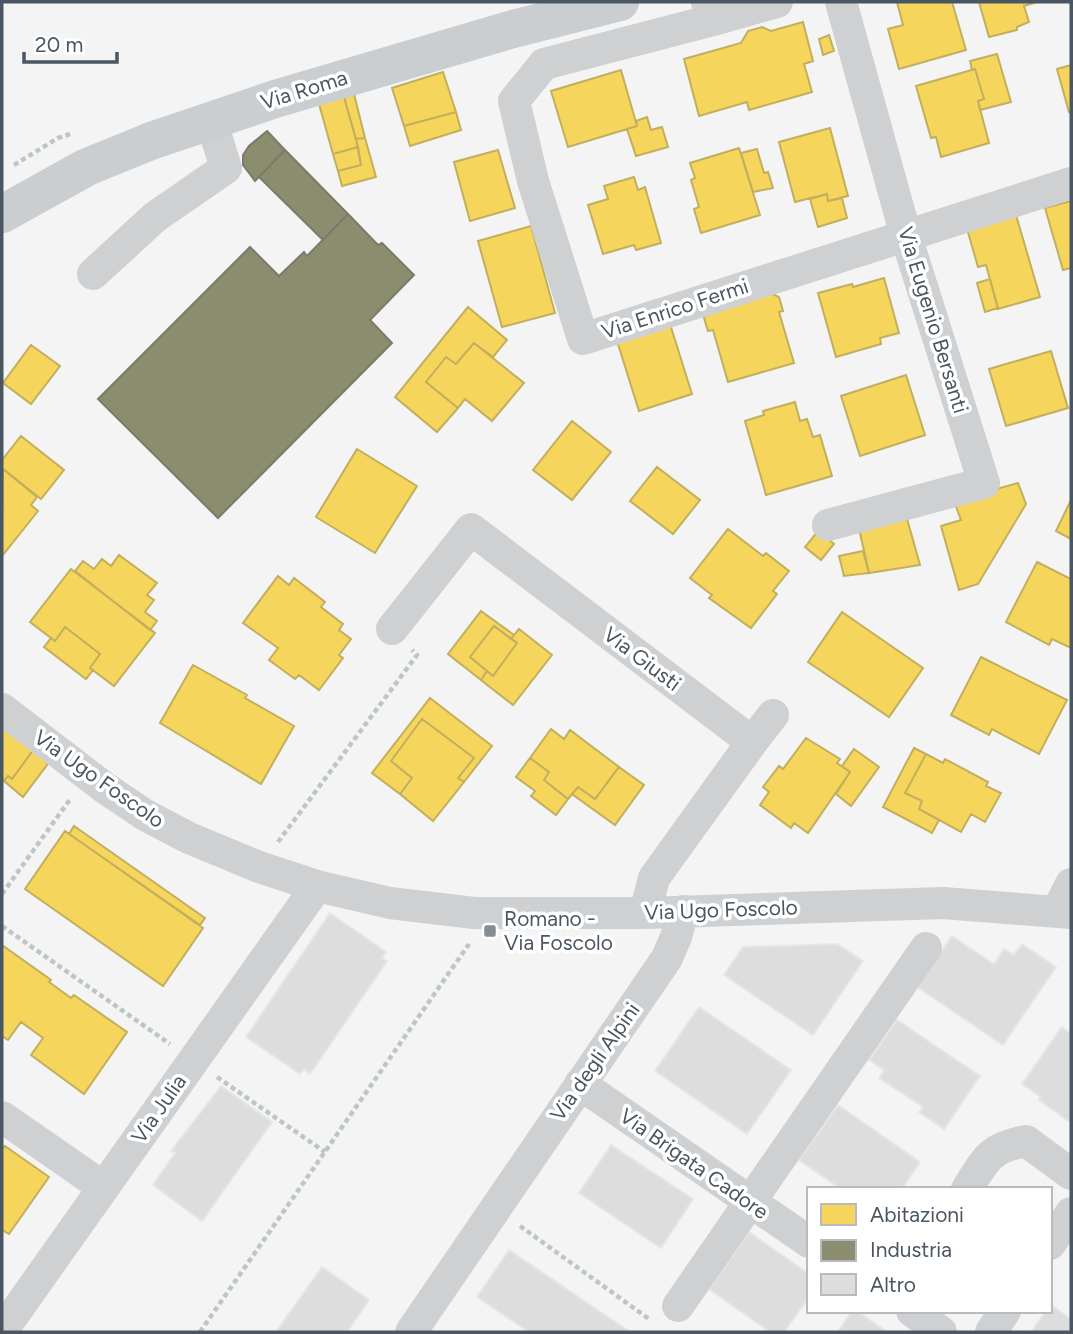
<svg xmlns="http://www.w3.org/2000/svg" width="1073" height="1334" font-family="Figtree,sans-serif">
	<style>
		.homes { fill: #f6d55c; stroke: #c2af5e; stroke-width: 2 }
		.industry { fill: #8c8c6e; stroke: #787c6a; stroke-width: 2 }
		.building { fill: #ddddde; stroke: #e5e6e7; stroke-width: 2 }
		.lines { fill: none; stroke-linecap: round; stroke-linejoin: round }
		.path { stroke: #bcc7c4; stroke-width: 4.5; stroke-dasharray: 5 3.5; stroke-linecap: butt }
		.minor { stroke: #ced0d2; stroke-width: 32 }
		.major { stroke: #caced1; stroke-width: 38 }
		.poi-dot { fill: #868d94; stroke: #fff; stroke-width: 2.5 }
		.labels { text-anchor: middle; stroke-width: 7; stroke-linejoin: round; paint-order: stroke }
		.street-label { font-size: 21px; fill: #4a5661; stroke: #fff }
		.poi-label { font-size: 21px; fill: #4a5661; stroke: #fff; text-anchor: start }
	</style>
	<rect width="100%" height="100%" fill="#f4f4f4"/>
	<path class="homes" d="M897,2H952L966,50L899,69L888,29L903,25Z
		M979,2H1037L1024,6L1029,22L1017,27V30L989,37Z
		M803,22L813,61L804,64L812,92L749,110L747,102L699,116L684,59L741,43L748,31L762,27L771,31Z
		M829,35L834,51L823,55L819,39Z
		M997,54L1011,102L980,110L978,101L984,99L975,69L972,70L970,61Z
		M1071,65V111L1069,112L1057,69Z
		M975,69L984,99L978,101L989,143L941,157L936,137L931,138L916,86Z
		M621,70L637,126L568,147L551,91Z
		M443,72L456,112L404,126L392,88Z
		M354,94L365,138L356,139L344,97Z
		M344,97L358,147L333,154L319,104Z
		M456,112L461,130L410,146L404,126Z
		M647,117L651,130L662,127L668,147L636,156L627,129L637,126L636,121Z
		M830,128L848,196L828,201L827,194L795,202L779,142Z
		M365,138L376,177L342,186L338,171L361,165L356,139Z
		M358,147L361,165L338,171L333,154Z
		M739,148L760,215L701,233L694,209L699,207L691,180L695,178L690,163Z
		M757,149L764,173L768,172L773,188L753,192L741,153Z
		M498,150L515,208L470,221L454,162Z
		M634,177L638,190L645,187L661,243L636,250L634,245L603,254L588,205L608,199L604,186Z
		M827,194L828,201L842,198L847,218L818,227L810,199Z
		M1071,201V268L1063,270L1045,208Z
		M1016,215L1040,297L998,309L986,265L978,267L967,229Z
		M531,226L555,313L502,327L478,241Z
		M884,278L899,333L880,338L881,344L836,357L818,293L852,284L853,287Z
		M990,279L998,308L985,312L977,283Z
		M770,293L779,297L783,311L779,312L794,363L728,382L713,330L708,331L704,318L708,311Z
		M468,307L507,340L493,357L474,343L456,364L446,357L426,382L458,408L437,432L395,397Z
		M670,324L692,394L639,411L617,341Z
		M474,343L524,383L492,421L465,399L458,408L426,382L446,357L456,364Z
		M31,345L60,366L31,404L3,383Z
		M1051,351L1068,408L1006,426L989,369Z
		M906,375L925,435L860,456L841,396Z
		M795,402L800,421L807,419L813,437L820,435L832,476L766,495L745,421L764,415L763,411Z
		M572,421L611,452L572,500L533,470Z
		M21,436L64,470L41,499L2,468V460Z
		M357,449L417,486L375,553L316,517Z
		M657,467L700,500L673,534L630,501Z
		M3,469L37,497L31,505L38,511L2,556Z
		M1018,483L1026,504L978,584L959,590L941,526L961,520L954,501Z
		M1071,500V539L1056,531Z
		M906,515L920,565L869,573L858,524Z
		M728,529L763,556L766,553L789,571L773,591L777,594L751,628L709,598L712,595L690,578Z
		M818,531L834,544L821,560L805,547Z
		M863,551L869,573L844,576L839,556Z
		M119,555L157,583L147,595L154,600L145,612L157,621L150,630L75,571L83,561L94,569L102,559L111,566Z
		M1037,562L1071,579V648L1052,639L1049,645L1006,622Z
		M71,569L155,633L114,686L90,668L100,654L65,627L55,641L30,622Z
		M278,576L289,585L294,578L325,602L321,607L343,624L339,630L351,639L339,655L343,658L319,690L299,675L295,679L269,660L278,648L243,623Z
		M481,611L514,635L511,639L494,626L470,657L487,671L481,680L448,654Z
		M842,612L923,668L889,717L808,662Z
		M494,626L517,643L493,676L470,657Z
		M65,627L100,654L90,668L93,670L86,679L44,647L51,638L55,641Z
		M519,629L552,655L513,705L481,680L487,671L493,676L517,643L511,639Z
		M981,657L1067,700L1039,754L992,729L989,735L951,715Z
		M193,665L247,695L245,698L294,726L261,784L160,723Z
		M430,698L492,746L464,782L458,778L474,758L422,719L391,761L412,778L400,794L372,773Z
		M422,719L474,758L458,778L464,782L433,821L400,794L412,778L391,761Z
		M2,725L34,749L12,779L8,776L4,781L2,780Z
		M551,729L564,739L570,730L619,767L595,799L578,787L568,799L544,780L549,772L530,758Z
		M806,738L840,759L837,763L850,772L808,833L794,823L791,828L760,805L769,792L763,787L779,766L783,769Z
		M914,748L926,754L905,793L922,801L919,809L939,820L932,833L883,807Z
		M34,749L50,761L23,797L4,781L8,776L12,779Z
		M854,749L879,767L851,806L836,794L850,772L842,766Z
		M926,754L943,763L945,759L988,782L986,786L1001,793L985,822L971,814L961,832L919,809L922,801L905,793Z
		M530,758L549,772L544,780L568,799L556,815L531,796L535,791L516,777Z
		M619,767L644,785L615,825L572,794L578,787L595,799Z
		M74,826L205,918L200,925L69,834Z
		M65,831L203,928L163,986L25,889Z
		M2,945L51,980L49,982L71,998L74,995L127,1032L84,1094L31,1055L43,1038L21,1022L8,1040L2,1036Z
		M5,1146L49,1177L9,1234L2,1230V1150Z"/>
	<path class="industry" d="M267,131L285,150L255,181L243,165V155L249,146Z
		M285,150L348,214L323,240L259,177Z
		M348,214L378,245L382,243L414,275L370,320L392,343L218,518L98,399L250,247L279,276L304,252L307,256Z"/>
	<path class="building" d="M330,913L386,952L382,958L387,961L310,1074L304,1069L300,1074L246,1037Z
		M952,936L994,964L1004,949L1014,955L1022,944L1056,967L1003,1045L917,987Z
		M837,944L863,961L813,1035L724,975L743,947Z
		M699,1007L791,1070L747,1134L655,1071Z
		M897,1020L980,1076L944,1129L919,1112L923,1107L879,1078L884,1070L869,1060Z
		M1062,1027L1071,1034V1118L1068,1121L1039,1100L1041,1097L1022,1084Z
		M221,1086L272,1122L202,1221L153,1185L175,1153L171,1151Z
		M838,1105L920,1162L902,1189H841L799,1160Z
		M611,1145L693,1199L661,1248L579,1193Z
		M749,1232L809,1274V1297L784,1332H770L709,1289Z
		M509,1250L630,1332H529L477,1297Z
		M322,1267L369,1300L347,1332H276Z
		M1051,1305L1071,1319V1332H1031L1046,1311H1050Z
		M852,1311H857L887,1332H838Z"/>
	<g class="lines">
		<path class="path" d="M14,165L58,138L70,134
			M278,842L417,655L412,650
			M2,894L71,798
			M2,926L170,1044
			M217,1077L325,1152
			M520,1226L649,1319
			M200,1332L469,944"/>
		<path class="minor" d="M707,2L713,20L544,64L514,101L533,181L583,339L1071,183
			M713,20L777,2
			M93,274L155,217L226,168L211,120
			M828,525L984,483L906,236L841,2
			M392,629L471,529L752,742L654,878L645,913
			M2,709L105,788L145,815L189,838L259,867L317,886L390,903L474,913H645L943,903L1071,913
			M752,742L773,715
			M1057,911L1071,884
			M580,1084L809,1242
			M2,1117L103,1187
			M967,1189C986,1159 989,1148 1026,1141L1071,1174
			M1050,1244L1071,1213
			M678,1306L926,948
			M912,1311L941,1332
			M2,1331L317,886
			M411,1332L667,958L676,937L683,911
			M991,1332L1005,1311"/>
		<path class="major" d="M2,214L87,167L151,141L275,99L513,29L620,2"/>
	</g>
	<rect class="poi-dot" x="483" y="924" width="14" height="14" rx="3.5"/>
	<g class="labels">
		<g class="street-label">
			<text transform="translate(304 90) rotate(-17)" y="7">Via Roma</text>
			<text transform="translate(675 309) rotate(-18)" y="7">Via Enrico Fermi</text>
			<text transform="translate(933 320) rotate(73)" y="7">Via Eugenio Bersanti</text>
			<text transform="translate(642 659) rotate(37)" y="7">Via Giusti</text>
			<text transform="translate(99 779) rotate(35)" y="7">Via Ugo Foscolo</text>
			<text transform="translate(721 910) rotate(-2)" y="7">Via Ugo Foscolo</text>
			<text transform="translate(595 1062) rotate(-55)" y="7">Via degli Alpini</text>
			<text transform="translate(159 1109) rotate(-55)" y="7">Via Julia</text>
			<text transform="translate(694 1164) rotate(35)" y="7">Via Brigata Cadore</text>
		</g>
		<g class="poi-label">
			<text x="504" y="926">Romano -<tspan x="504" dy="24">Via Foscolo</tspan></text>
		</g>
	</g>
	<rect width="1073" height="1334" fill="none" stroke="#4a5661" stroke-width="7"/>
	<rect x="807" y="1187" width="245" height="126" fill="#ffffff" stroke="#b7bbc0" stroke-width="2"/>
	<rect x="821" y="1204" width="35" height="21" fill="#f6d55c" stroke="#b7bbc0" stroke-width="2"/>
	<text x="870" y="1222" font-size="21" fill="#4a5661">Abitazioni</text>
	<rect x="821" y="1240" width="35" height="21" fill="#8c8c6e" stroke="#b7bbc0" stroke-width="2"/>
	<text x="870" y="1257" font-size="21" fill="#4a5661">Industria</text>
	<rect x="821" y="1274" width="35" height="21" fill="#ddddde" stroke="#b7bbc0" stroke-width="2"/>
	<text x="870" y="1292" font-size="21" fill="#4a5661">Altro</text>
	<path d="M24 52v10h93v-10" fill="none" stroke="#4a5661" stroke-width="3.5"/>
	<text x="35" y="52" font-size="21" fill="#4a5661" stroke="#ffffff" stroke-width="5" paint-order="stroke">20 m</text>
</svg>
